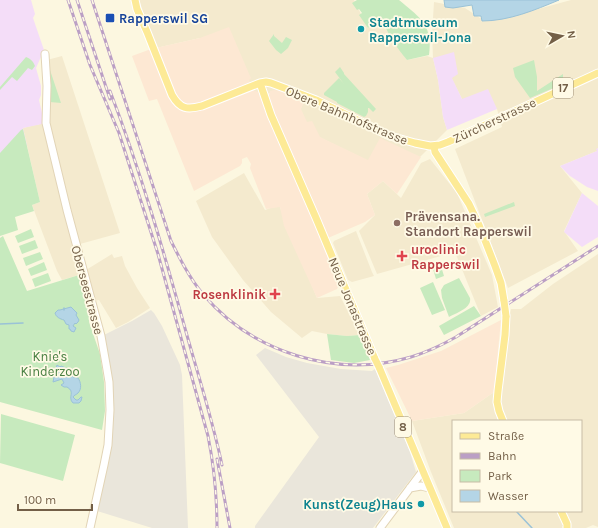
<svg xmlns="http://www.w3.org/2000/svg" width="598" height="528" font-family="Karla,sans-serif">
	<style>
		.residential { fill: #f4eace; fill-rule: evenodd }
		.commercial { fill: #fde8d3 }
		.industrial { fill: #eae6db }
		.education { fill: #f4ddf8 }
		.green { fill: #c7eabe }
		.water { fill: #b4d5e6; stroke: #9ac2d7 }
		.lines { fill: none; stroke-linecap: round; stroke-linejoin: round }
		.stream { stroke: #9ac2d7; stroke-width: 1.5 }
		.secondary-casing { stroke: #e2d4b6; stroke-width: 9 }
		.primary-casing { stroke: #fff; stroke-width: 9 }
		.secondary { stroke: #fff; stroke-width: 7 }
		.primary { stroke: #fdea96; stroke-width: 7 }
		.rail-casing { stroke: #bb9fc5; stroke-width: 3 }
		.rail { stroke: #fffae6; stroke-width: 1.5; stroke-dasharray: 4.5; stroke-linecap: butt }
		.primary-bridge-casing { stroke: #fff; stroke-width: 9; stroke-linecap: butt }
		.primary-bridge { stroke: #fdea96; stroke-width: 7 }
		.transit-dot { fill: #1a4fb4; stroke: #fffae6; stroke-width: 1.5 }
		.culture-dot { fill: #0f9aa8; stroke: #fffae6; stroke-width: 1.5 }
		.education-dot { fill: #8d6e63; stroke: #fffae6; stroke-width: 1.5 }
		.health-dot { fill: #e0444e; stroke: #fffae6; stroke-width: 1.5 }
		.labels { text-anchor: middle; stroke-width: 3.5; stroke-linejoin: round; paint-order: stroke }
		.shield { fill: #fffae6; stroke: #9d8e77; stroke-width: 1 }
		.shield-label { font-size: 12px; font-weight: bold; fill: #735f47 }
		.transit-label { font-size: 13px; font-weight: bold; fill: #164399; stroke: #fffae6; text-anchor: start }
		.culture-label { font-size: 13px; font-weight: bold; fill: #0d838f; stroke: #fffae6; text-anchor: start }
		.street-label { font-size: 13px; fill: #735f47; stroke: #fffae6 }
		.education-label { font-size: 13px; font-weight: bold; fill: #785e54; stroke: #fffae6; text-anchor: start }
		.health-label { font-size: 13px; font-weight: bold; fill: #be3a42; stroke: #fffae6; text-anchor: start }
		.park-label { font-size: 13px; fill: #487f41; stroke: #fffae6 }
	</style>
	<rect width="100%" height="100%" fill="#fcf7e0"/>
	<path class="residential" d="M139,0H354L368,28L381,17L385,28L407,60L427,56L433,58L432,34L434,2L465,8L480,18L520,14L571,0H598V148L597,149V151L560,166L582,193L564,231L578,251L508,288L455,149L502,127L497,109L462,99L451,77L433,58L438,80L443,117L447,130L419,158L368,161L319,137L305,122L300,110L305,100L274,91L261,97L253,91L200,38L156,48Z
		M62,56L120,233L80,244L86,270L112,254L114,258L122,256L125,266L137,288L150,308L128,322L116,328L99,300L94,301L79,275L62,280L57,271L32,205L40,202L23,128L48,122L47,60Z
		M430,159L457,193L492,275L498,307L481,316L455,252L377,274L359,231L375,215L367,194L383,181L401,198L421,163Z
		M244,173L265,210L279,205L317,298L340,296L360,335L347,336L327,334L312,331L302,338L271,312L243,280L212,237L196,201Z
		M356,231L372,272L374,276L352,282L348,280L333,243L334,241Z
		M598,254V527L593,525L586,528H454L431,472L412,421L464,413L494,392L511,309H521L553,284ZM453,421H581V511H453Z"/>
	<path class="commercial" d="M229,27L250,76L251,78L249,80L253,90L258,92L260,97L269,95L270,91L274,90L282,91L305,99L301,109L307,122L312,121L320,137L368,160L380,138L421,157L397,194L383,181L367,194L375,215L365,222L321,241L338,282V287L337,289L317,298L284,226L280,207L266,209L250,168L251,164L247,157L242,159V163L240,166L194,191L157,99L149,101L132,56L151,49L200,38Z
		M501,320L494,392L464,413L412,421L386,368L398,365L441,351Z"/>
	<path class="industrial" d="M151,310L154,313L162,326L180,365L182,375L188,528H152L94,510L108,445L104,335L132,321Z
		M265,348L286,357L307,363L341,369L372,371L375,369L410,452L416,472L373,528H255V526L319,437L256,355Z"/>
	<path class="education" d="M0,0H31L35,14L33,18L44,50L36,68L41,86V95L39,100L42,113V124L23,128L27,146L0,176Z
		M454,52L458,74L452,78L462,99L488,89L497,109L447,130L443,117L438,80L433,58Z
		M598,148V191L587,187L570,176L560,166L597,151L596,149Z
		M582,193L598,206V237L582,247L564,232Z"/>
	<path class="green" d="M357,0H399C420,18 433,24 429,55L407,60C396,47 387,33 381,17L368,28L359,15L362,13L359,9L357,10L352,3Z
		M274,34V36L282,43L286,37L292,40L288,48L281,54L276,50L269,41Z
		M26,57C31,59 33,61 35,66L32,70L28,68L17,81L12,77L0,90V87Z
		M534,60L537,77V91L563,74V84L530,98L515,77L513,68Z
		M48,64L61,103L50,102Z
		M340,67L344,73V74L376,109L373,112L369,108H368V112L366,116L364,117L337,103V102L324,95V93L339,78L344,84L335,72Z
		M23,129L40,202L32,205L34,211L15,217L18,230L0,236V153L21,130Z
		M514,202L515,206L485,217L484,214Z
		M31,229L34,237L18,243L15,236Z
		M3,236L27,291L79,275L90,317L89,322L100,354L104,382L105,411L102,430L0,402V238Z
		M35,240L38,248L22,254L19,246Z
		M40,252L43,259L26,266L23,258Z
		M44,262L47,270L31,276L28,269Z
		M440,263L444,276L436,279L432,266Z
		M48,273L51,281L35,287L32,279Z
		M459,278L470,298C472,308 456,313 449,317L442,298L441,290L444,285Z
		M433,282L445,310L432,315L420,288Z
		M474,306L481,316L444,335L439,326Z
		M327,334L347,336L360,335L370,360L354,363L331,360Z
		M1,414L75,435L63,481L0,463Z"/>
	<path class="water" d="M444,0H559C535,10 509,21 482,21L481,16H474L472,5L453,8L445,7Z
		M71,307L77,313L76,315L79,320L78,322L76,324L75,323L73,326L76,328L74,332L71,331L70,329H69V325L66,324L64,320C60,319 56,317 55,313L58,310H60Z
		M57,365L60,367L61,366L66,368L71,372L73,377L78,378C81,382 82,389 78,393C76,395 74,395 73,397L76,400H78L81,397H82L81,401L79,403H73C67,397 76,392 67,387H64L61,385L64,383L62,379L53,382L54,377H56L59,374L58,371L55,370Z"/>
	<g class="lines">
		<path class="stream" d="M64,310V308
			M0,324L23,323
			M516,511L532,528"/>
		<g class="secondary-casing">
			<path id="secondary" d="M45,54L47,86L46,123L67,210L101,336L106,364L109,382L110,410L108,445L104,465L90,528
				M410,488L421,486L429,488
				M380,528L422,472"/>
		</g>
		<g class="primary-casing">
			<path id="primary" d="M135,0L137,9L147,32L172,95C180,109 187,110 202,106L260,83L266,82L271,83L316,100L390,136L415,143L430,146L440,145L448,142L598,73
				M260,83L271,115L316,218L375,359
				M434,146L435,152L469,204L479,225L495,266L501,283L504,301
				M379,367L447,528
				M503,421L499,411L497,402L498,391L505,335L506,316
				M561,511L567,524V528"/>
		</g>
		<use href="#secondary" class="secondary"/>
		<use href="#primary" class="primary"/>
		<g class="rail-casing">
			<path id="rail" d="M68,0L90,65L119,133L158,254L208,436C214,466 217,497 217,528
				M77,0L110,99
				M92,0L171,241C180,259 189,277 202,293C252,353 336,379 411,357C427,352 442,345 456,337L598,246
				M110,91C141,172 165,256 188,339C200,381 213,422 222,465
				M217,459L230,528"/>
		</g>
		<use href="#rail" class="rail"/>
		<g class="primary-bridge-casing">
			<path id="primary-bridge" d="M504,301L506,316
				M375,359L379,367"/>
		</g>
		<use href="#primary-bridge" class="primary-bridge"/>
	</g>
	<rect class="transit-dot" x="105" y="13" width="10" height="10" rx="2"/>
	<g class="culture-dot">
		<circle cx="361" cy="29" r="4"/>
		<circle cx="421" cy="504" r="4"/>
	</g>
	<circle class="education-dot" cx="397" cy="223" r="4"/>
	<g class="health-dot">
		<path d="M400 250h4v4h4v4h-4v4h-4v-4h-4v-4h4z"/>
		<path d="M273 288h4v4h4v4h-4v4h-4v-4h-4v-4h4z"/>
	</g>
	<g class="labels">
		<g class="shield">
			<rect x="553" y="78" width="20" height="20" rx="3"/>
			<rect x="395" y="417" width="16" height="20" rx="3"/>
		</g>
		<g class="shield-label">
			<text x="563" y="92">17</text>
			<text x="403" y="431">8</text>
		</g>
		<g class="transit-label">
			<text x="119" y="23">Rapperswil SG</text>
		</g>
		<g class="culture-label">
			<text x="369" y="27">Stadtmuseum<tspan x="369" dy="15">Rapperswil-Jona</tspan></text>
			<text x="413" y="509" text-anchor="end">Kunst(Zeug)Haus</text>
		</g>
		<g class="street-label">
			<text transform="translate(347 115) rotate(23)" y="5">Obere Bahnhofstrasse</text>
			<text transform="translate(494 120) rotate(-25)" y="5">Zürcherstrasse</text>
			<text transform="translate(88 290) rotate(75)" y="5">Oberseestrasse</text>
			<text transform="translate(353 306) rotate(67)" y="5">Neue Jonastrasse</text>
		</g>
		<g class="education-label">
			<text x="405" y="221">Prävensana.<tspan x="405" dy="15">Standort Rapperswil</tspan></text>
		</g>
		<g class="health-label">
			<text x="411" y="254">uroclinic<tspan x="411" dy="15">Rapperswil</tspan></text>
			<text x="266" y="299" text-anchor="end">Rosenklinik</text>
		</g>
		<g class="park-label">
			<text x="50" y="361">Knie's<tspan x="50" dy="15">Kinderzoo</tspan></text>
		</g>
	</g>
	<rect x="452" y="420" width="130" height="92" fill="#fffae6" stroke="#c7bca6"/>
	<rect x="460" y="433" width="20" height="6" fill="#fdea96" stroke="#c7bca6"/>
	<text x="488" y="440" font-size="12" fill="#735f47">Straße</text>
	<rect x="460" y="453" width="20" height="6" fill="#bb9fc5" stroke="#c7bca6"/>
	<text x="488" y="460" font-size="12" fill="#735f47">Bahn</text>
	<rect x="460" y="470" width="20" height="12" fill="#c7eabe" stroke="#c7bca6"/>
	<text x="488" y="480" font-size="12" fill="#735f47">Park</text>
	<rect x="460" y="490" width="20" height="12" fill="#b4d5e6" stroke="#c7bca6"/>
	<text x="488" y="500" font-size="12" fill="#735f47">Wasser</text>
	<g transform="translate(562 36) rotate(81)" stroke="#fffae6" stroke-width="3" paint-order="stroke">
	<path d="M0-3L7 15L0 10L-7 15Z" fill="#735f47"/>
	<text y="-6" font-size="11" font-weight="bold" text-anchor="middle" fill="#735f47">N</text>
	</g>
	<path d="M18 504v6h74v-6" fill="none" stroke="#735f47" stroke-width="2"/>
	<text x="24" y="504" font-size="12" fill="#735f47" stroke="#fffae6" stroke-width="3" paint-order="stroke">100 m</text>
</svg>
